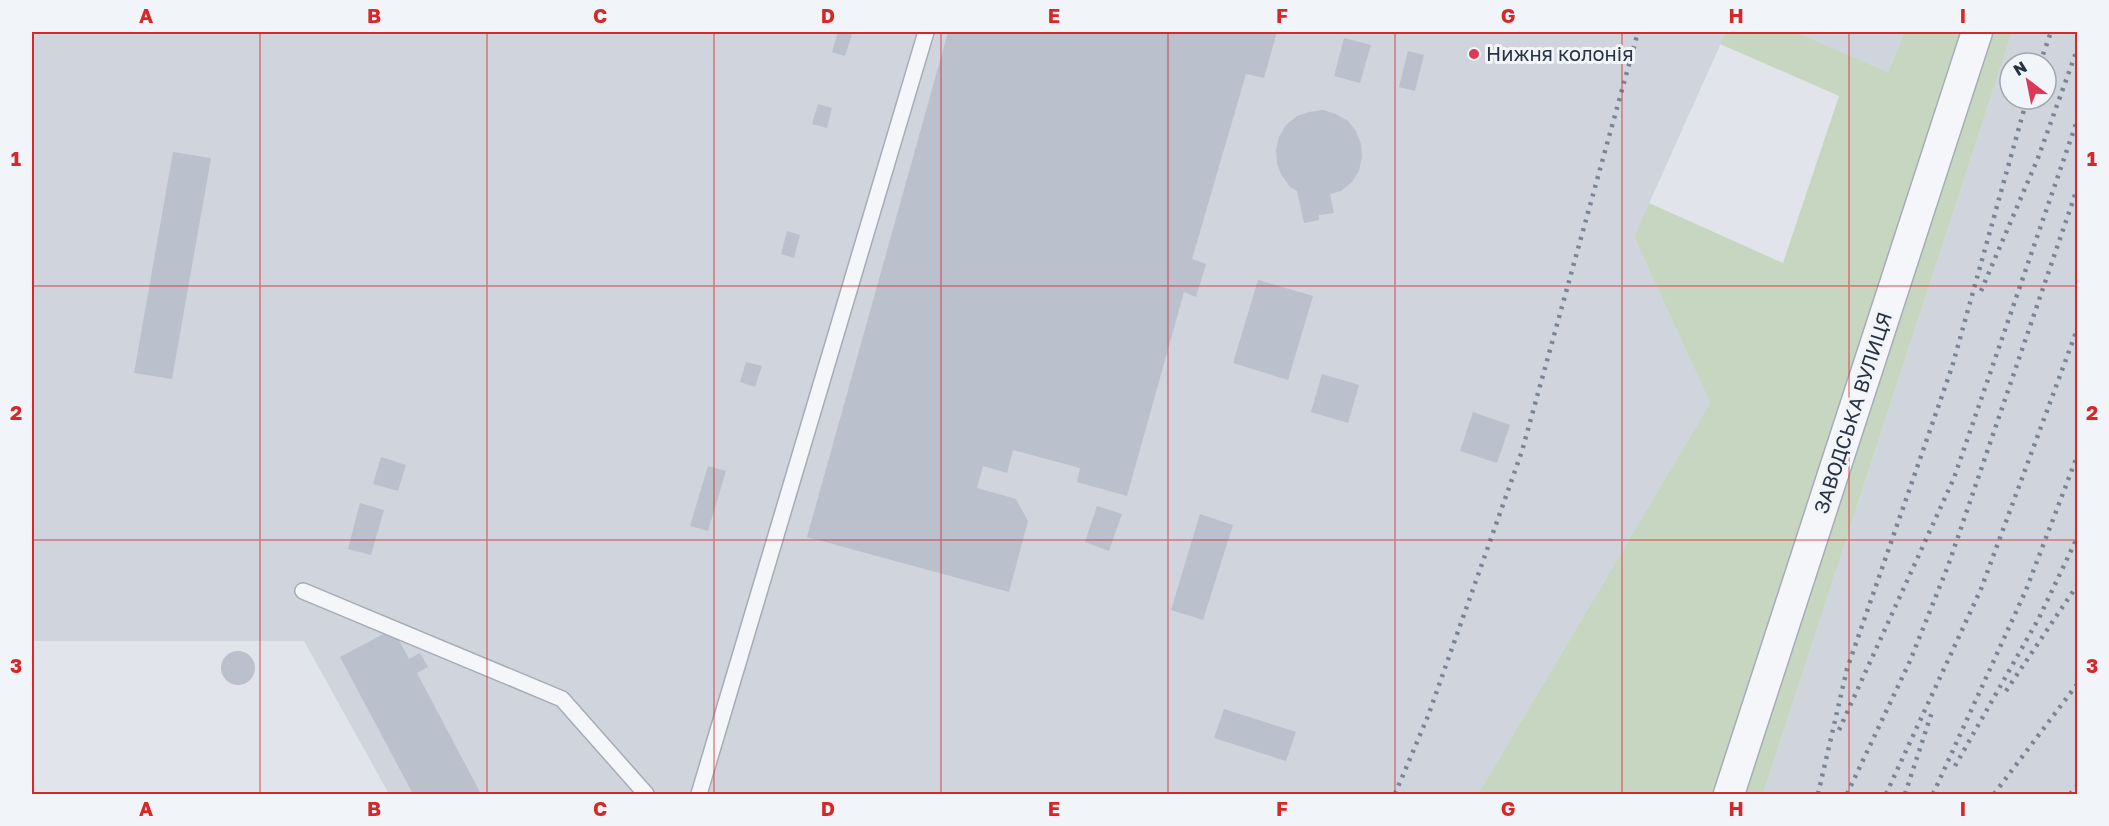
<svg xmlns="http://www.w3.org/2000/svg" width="2109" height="826" font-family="'Golos Text',sans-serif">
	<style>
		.built { fill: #cfd4dd; fill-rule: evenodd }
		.green { fill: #c7d6c1 }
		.building { fill: #bac1cc }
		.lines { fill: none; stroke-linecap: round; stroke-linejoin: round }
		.lane-casing { stroke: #a5acb6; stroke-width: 18 }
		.street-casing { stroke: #a5acb6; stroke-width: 33 }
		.lane { stroke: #f4f6f9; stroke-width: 15 }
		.street { stroke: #f4f6f9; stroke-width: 30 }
		.rail { stroke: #798596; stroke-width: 4.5; stroke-dasharray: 3 6; stroke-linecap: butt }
		.grid { fill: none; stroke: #d62828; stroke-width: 1.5; stroke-opacity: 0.55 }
		.poi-dot { fill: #dc3956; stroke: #f1f4f8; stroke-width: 2 }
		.labels { text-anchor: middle; stroke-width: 6; stroke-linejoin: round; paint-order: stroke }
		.poi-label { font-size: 20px; fill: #273345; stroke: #f1f4f8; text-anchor: start }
		.street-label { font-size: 20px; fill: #273345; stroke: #f1f4f8 }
		.neatline { fill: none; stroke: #d62828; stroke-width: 2 }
		.grid-label { font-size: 20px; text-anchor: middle; font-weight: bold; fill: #d62828 }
	</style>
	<rect width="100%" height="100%" fill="#e1e5eb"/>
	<path class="built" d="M32,32H1726L1634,237L1710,403L1478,794H389L304,641H32Z
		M1796,32H1904L1888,72Z
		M2012,32H2077V794H1763ZM2010,63H2046V99H2010Z"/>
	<path class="green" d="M1726,32H1796L1888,72L1904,32H2012L1763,794H1478L1710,403L1634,237L1649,203L1783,263L1839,96L1720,44Z"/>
	<path class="building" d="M838,32L852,34L845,56L832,52Z
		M948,32H1277L1264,78L1246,74L1192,259L1206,264L1196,297L1184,292L1127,496L1077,482L1080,468L1013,450L1007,473L983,466L977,488L1016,499L1028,521L1009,592L807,537Z
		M1344,38L1371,45L1360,83L1334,76Z
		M1408,51L1424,55L1415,91L1399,87Z
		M818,104L832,108L827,128L812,124Z
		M1323,110L1336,114L1348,121L1356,131L1361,144L1362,157L1359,171L1352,182L1341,191L1330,194L1334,213L1319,215V220L1304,223L1297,191L1290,187L1282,176L1277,164L1276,150L1279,137L1286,125L1297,116L1309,112Z
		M173,152L211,158L172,379L134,373Z
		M787,231L800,235L794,258L781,254Z
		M1258,280L1313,296L1288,380L1233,363Z
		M746,362L762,366L755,387L740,382Z
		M1322,374L1359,385L1348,423L1311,412Z
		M1473,412L1510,425L1497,463L1460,451Z
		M381,457L406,465L398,491L373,484Z
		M708,466L726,471L708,531L690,526Z
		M360,503L384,510L371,555L348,549Z
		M1097,506L1122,514L1109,551L1085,542Z
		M1200,514L1233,525L1203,620L1171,610Z
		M393,629L409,659L420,653L428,667L417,673L481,794H413L340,657Z
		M221 668a17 17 0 1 1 34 0a17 17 0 1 1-34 0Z
		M1224,709L1296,732L1286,761L1214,738Z"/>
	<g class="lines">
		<g class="lane-casing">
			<path id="lane" d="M303,591L562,699L646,794
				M699,794L926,32"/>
		</g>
		<g class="street-casing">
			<path id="street" d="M1729,794L1977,32"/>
		</g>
		<use href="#lane" class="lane"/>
		<use href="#street" class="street"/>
		<path class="rail" d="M2040,63L2051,32
			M1981,291L2038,158L2078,47
			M2006,691L2078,584
			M1839,730L1954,478L2078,118
			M1955,766L2039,618L2078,536
			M1395,794L1428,716L1522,451L1638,32
			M1818,794L1847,669L1952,367L2027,99
			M1847,794L1910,661L1948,566L2078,186
			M1886,794L1981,589L2078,327
			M1905,794L1932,712
			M1933,794L2026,590L2078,454
			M1994,794L2078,683
			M2070,794L2078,785"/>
	</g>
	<path class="grid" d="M260,32V794M487,32V794M714,32V794M941,32V794M1168,32V794M1395,32V794M1622,32V794M1849,32V794M32,286H2078M32,540H2078"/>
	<circle class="poi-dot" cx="1474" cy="54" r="6"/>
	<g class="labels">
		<g class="poi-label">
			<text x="1486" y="61">Нижня колонія</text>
		</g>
		<g class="street-label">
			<text transform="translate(1853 413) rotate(-72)" y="7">ЗАВОДСЬКА ВУЛИЦЯ</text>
		</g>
	</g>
	<rect width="2109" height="826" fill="none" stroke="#f1f4f8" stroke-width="66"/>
	<g transform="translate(2028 81) rotate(328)"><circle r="28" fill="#f1f4f8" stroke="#a0a7b0" stroke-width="1.5"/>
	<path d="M0-4.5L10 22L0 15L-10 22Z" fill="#dc3956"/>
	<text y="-9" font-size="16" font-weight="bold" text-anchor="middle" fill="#273345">N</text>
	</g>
	<rect x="33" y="33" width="2043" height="760" class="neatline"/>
	<g class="grid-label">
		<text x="146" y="23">A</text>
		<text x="374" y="23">B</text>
		<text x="600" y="23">C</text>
		<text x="828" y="23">D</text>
		<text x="1054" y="23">E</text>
		<text x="1282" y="23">F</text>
		<text x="1508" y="23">G</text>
		<text x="1736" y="23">H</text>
		<text x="1963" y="23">I</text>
		<text x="16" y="166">1</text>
		<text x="2092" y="166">1</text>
		<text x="16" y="420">2</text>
		<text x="2092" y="420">2</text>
		<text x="16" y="673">3</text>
		<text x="2092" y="673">3</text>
		<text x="146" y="816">A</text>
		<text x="374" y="816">B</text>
		<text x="600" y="816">C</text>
		<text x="828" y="816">D</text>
		<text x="1054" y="816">E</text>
		<text x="1282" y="816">F</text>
		<text x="1508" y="816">G</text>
		<text x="1736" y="816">H</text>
		<text x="1963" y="816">I</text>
	</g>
</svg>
